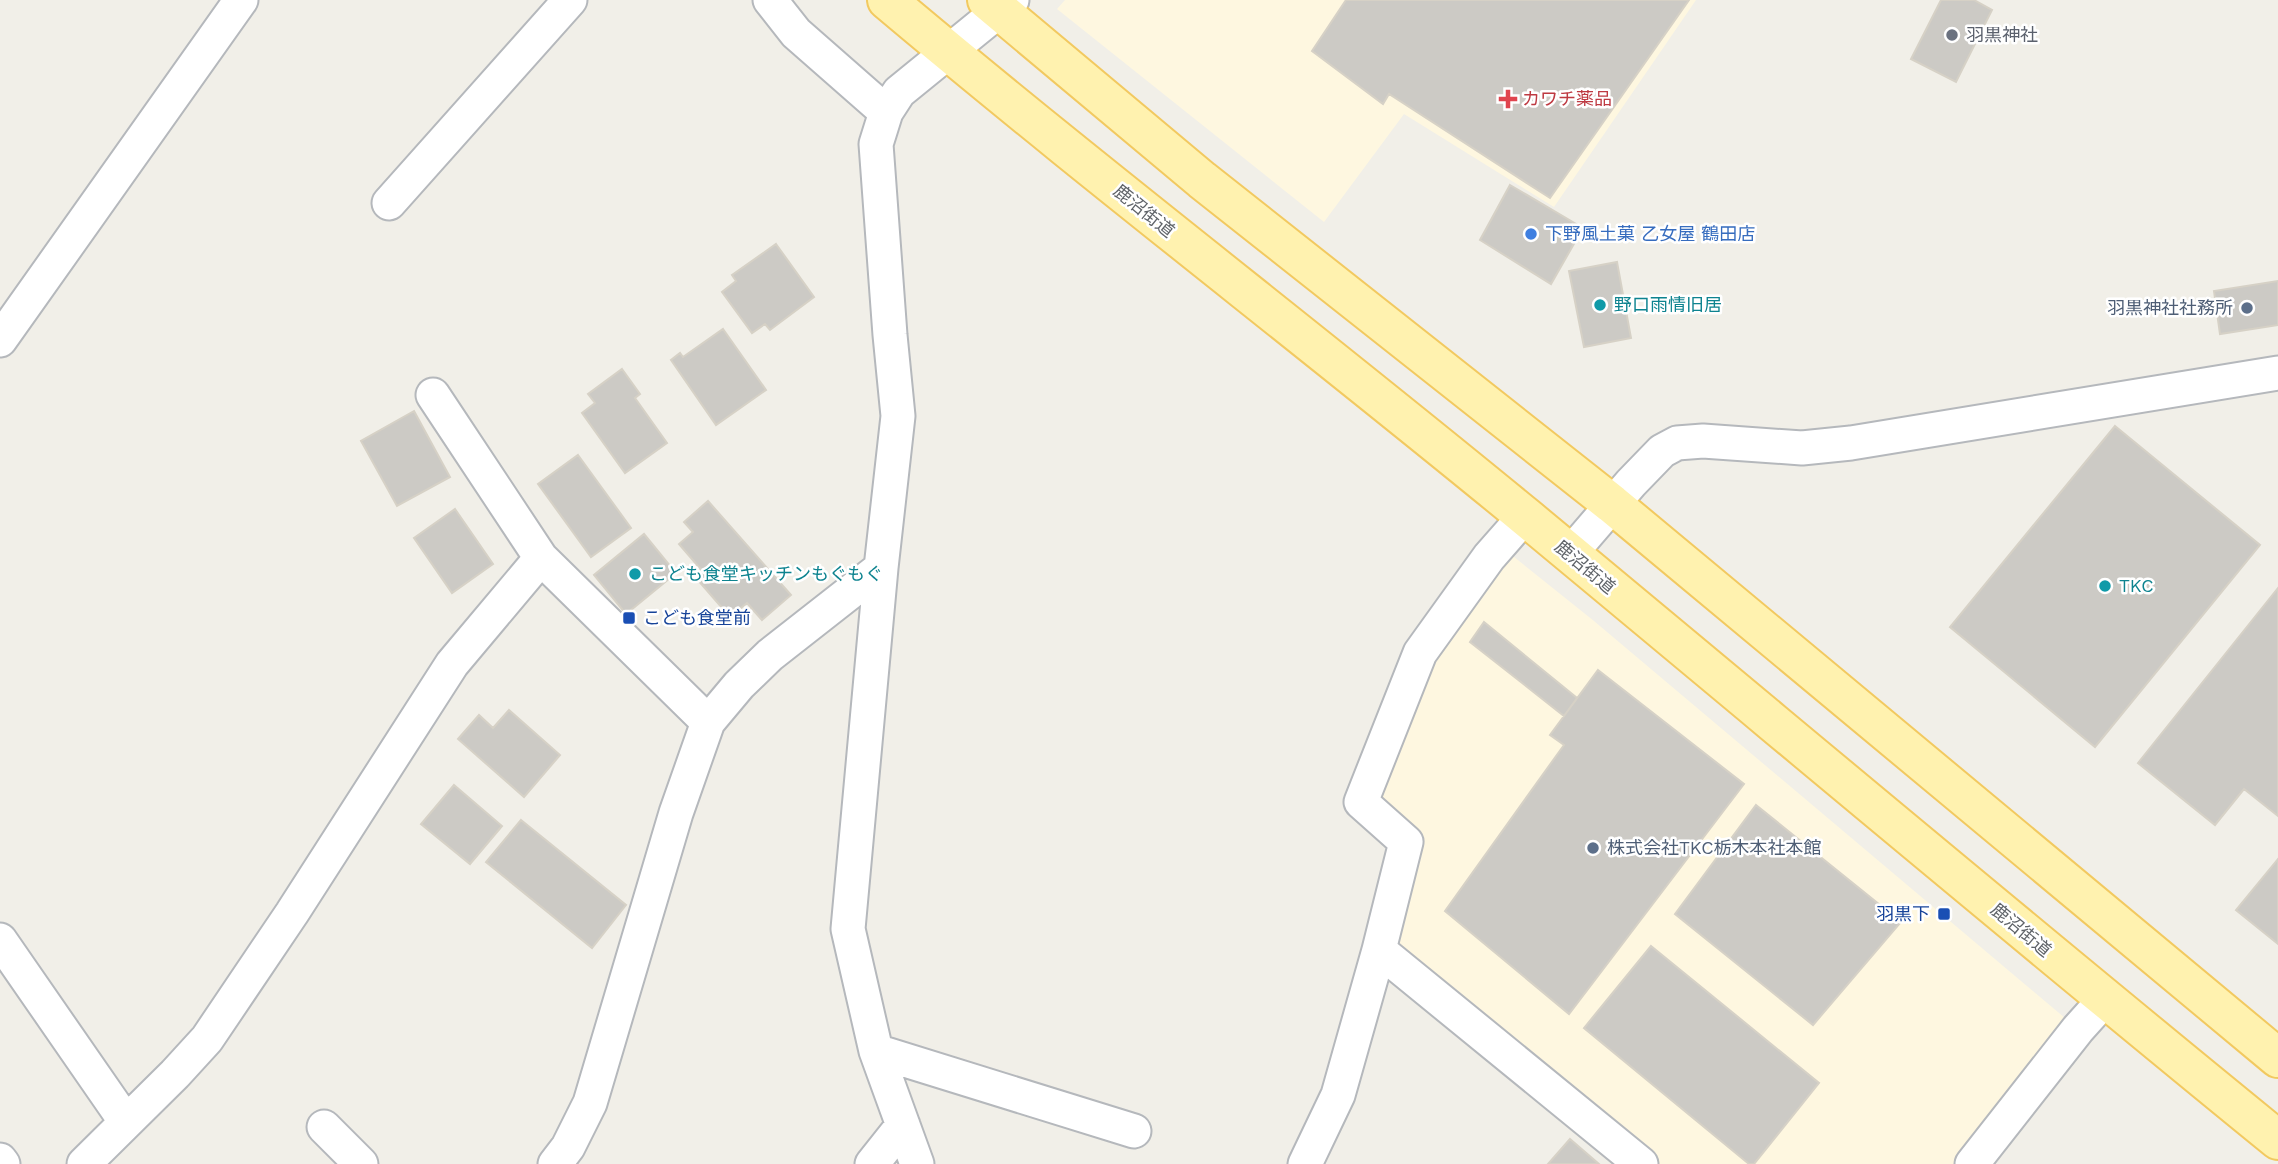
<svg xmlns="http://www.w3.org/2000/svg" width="2278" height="1164" font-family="'Work Sans','Noto Sans JP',sans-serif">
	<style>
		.commercial { fill: #fef7e0 }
		.building { fill: #cccac5; stroke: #d6d1c6; stroke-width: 2 }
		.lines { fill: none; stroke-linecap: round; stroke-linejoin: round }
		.street-casing { stroke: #b5b8bc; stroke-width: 37 }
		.primary-casing { stroke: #f2c960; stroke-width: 42 }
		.street { stroke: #fff; stroke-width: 33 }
		.primary { stroke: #fff2af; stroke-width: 38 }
		.worship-dot { fill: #6b7280; stroke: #fff; stroke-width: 2.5 }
		.health-dot { fill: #e0444e; stroke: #fff; stroke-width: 2.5 }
		.shop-dot { fill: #3f7fe0; stroke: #fff; stroke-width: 2.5 }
		.culture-dot { fill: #0f9aa8; stroke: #fff; stroke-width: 2.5 }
		.service-dot { fill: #5c6f8a; stroke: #fff; stroke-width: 2.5 }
		.transit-dot { fill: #1a4fb4; stroke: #fff; stroke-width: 2.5 }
		.labels { text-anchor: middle; stroke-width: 5; stroke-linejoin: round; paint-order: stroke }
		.worship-label { font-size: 18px; fill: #5b616d; stroke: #fff; text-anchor: start }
		.health-label { font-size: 18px; fill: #be3a42; stroke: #fff; text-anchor: start }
		.street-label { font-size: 18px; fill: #5f6368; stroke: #fff }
		.shop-label { font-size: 18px; fill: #366cbe; stroke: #fff; text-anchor: start }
		.culture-label { font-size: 18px; fill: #0d838f; stroke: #fff; text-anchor: start }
		.service-label { font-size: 18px; fill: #4e5e75; stroke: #fff; text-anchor: end }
		.transit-label { font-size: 18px; fill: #164399; stroke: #fff; text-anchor: start }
	</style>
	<rect width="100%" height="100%" fill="#f1efe8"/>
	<path class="commercial" d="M1065,0H1696L1554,207L1404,114L1324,222L1057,9Z
		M1499,545L1594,621L2078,1029L1972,1164H1641L1379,950L1406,842L1361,802L1420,653Z"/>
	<path class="building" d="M1346,0H1689L1550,198L1389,94L1383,104L1312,51Z
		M1941,0H1974L1992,10L1956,82L1911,59Z
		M1510,185L1583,228L1551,284L1480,240Z
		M776,244L814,297L770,330L765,324L752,333L722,292L736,281L732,275Z
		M1617,262L1631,338L1584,347L1569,271Z
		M2278,281V325L2220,334L2214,291Z
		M723,329L766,390L716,425L671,360L680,353L683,357Z
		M622,369L640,394L635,398L667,443L625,473L582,413L595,403L588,394Z
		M414,411L450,477L397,506L361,441Z
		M2115,426L2260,545L2095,747L1950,627Z
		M578,455L631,528L591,557L538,484Z
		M708,501L791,595L762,620L747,603L730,617L697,579L704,573L679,544L693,532L684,522Z
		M455,509L493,564L452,593L414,538Z
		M644,534L676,573L626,614L594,575Z
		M2278,588V816L2244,789L2215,825L2138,763Z
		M1484,622L1577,698L1564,716L1470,642Z
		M1598,670L1744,784L1569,1014L1445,911L1564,745L1550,735Z
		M509,710L560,755L524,797L458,739L479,715L493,728Z
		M454,785L502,826L470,864L421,824Z
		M1756,805L1901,922L1813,1025L1675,914Z
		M521,820L626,905L592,948L486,862Z
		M2278,859V944L2236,910Z
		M1651,946L1819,1083L1754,1164H1749L1584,1028Z
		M1570,1139L1599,1164H1548Z"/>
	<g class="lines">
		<g class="street-casing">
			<path id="street" d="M770,0L796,33L886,112
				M389,203L570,0
				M0,340L241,0
				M433,395L541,558L708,722
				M1525,516L1489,557L1420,653L1361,802L1406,842L1379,950L1641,1164
				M1570,554L1631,483L1662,451L1677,443L1703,441L1802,448L1851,443L2278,373
				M0,940L126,1122
				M876,1051L1134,1131
				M324,1127L361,1164
				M0,1160L3,1164
				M84,1164L175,1074L207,1039L292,913L452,664L541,558
				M555,1164L568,1147L590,1103L676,813L708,722L739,685L770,655L881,568
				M872,1164L903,1125
				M917,1164L876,1051L848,929L881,568L898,416L890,335L876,144L886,112L899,92L1012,0
				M1305,1164L1338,1095L1379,950
				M1972,1164L2078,1029L2105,999"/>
		</g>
		<g class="primary-casing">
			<path id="primary" d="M887,0C1097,177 1315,343 1526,517C1777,725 2026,935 2278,1140
				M987,0L1202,180L1612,504L2278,1058"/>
		</g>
		<use href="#street" class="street"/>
		<use href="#primary" class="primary"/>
	</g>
	<circle class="worship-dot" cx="1952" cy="35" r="7"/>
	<path class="health-dot" d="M1504.5 88.5h7v7h7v7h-7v7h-7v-7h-7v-7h7z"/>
	<circle class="shop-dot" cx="1531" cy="234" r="7"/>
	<g class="culture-dot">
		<circle cx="1600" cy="305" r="7"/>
		<circle cx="635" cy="574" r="7"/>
		<circle cx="2105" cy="586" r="7"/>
	</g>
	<g class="service-dot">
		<circle cx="2247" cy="308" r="7"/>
		<circle cx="1593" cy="848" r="7"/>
	</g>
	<g class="transit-dot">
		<rect x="622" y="611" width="14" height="14" rx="3.5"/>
		<rect x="1937" y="907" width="14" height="14" rx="3.5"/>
	</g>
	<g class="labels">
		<g class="worship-label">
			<text x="1966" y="41">羽黒神社</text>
		</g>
		<g class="health-label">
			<text x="1522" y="105">カワチ薬品</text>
		</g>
		<g class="street-label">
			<text transform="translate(1144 211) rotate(39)" y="6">鹿沼街道</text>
			<text transform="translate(1585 567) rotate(40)" y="6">鹿沼街道</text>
			<text transform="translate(2021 930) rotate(40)" y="6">鹿沼街道</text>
		</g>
		<g class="shop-label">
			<text x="1545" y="240">下野風土菓 乙女屋 鶴田店</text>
		</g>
		<g class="culture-label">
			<text x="1614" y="311">野口雨情旧居</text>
			<text x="649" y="580">こども食堂キッチンもぐもぐ</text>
			<text x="2119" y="592">TKC</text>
		</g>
		<g class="service-label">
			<text x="2233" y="314">羽黒神社社務所</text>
			<text x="1607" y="854" text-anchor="start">株式会社TKC栃木本社本館</text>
		</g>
		<g class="transit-label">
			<text x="643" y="624">こども食堂前</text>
			<text x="1930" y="920" text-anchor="end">羽黒下</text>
		</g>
	</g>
</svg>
